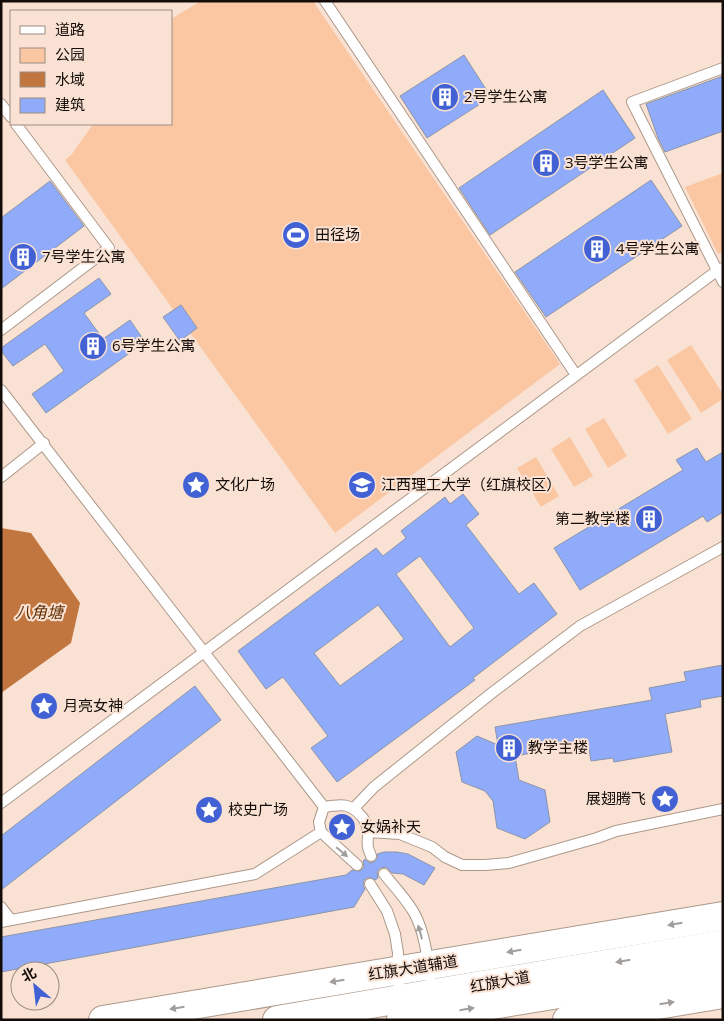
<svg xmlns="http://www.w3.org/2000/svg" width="724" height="1021" font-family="'Open Sans','Noto Sans SC',sans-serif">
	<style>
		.green { fill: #fbc7a3 }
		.water { fill: #c1763f }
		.building { fill: #8fabf9; stroke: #8c94a9; fill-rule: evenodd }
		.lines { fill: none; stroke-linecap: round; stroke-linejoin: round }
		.lane-casing { stroke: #ad988a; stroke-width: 12 }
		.secondary-casing { stroke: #ad988a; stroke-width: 30 }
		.primary-casing { stroke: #ad988a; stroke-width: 30 }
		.lane { stroke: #fff; stroke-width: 10 }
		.secondary { stroke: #fff; stroke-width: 28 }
		.primary { stroke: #fff; stroke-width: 28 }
		.oneway { fill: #a19e9c }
		.labels { text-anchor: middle; stroke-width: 4; stroke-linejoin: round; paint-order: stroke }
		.poi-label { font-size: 15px; fill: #140c08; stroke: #f9e2d3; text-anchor: start }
		.street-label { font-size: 15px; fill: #140c08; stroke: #f9e2d3 }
		.water-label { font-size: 16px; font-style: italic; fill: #613003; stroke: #f9e2d3 }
	</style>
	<rect width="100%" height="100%" fill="#f9e2d3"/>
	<path class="green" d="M201,1H313L560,364L335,533L65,160L72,154L93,124H171V19Z
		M723,173V252L718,254L685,187Z
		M691,345L723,394V399L701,413L667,360Z
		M658,365L692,419L668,434L634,380Z
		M604,418L627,456L608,468L585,429Z
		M570,437L593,476L574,487L551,449Z
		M536,457L559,496L541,507L517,468Z"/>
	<path class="water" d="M1,528L31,533L80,603L71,643L1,693Z"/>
	<path class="building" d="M464,55L491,97L427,138L400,96Z
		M723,76V131L665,152L658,138L646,104Z
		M603,90L635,138L490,235L459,188Z
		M651,180L682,226L546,317L515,272Z
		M50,181L84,226L1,289V218Z
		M99,278L111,294L84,313L103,339L130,320L145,342L46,413L32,394L64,371L45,344L13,366L1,351V348Z
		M181,305L197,328L180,341L163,317Z
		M697,448L706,462L723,452V512L707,522L703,516L580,590L554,548L683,470L676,460Z
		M463,494L479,514L466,525L519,594L534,583L557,614L473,678L475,680L337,782L311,748L328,736L283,677L266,689L238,651L376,548L383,556L406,538L401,531L445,497L450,504ZM420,556L474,628L450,647L396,574ZM378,605L404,639L340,686L314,653Z
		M723,665V696L700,700L701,707L665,714L672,752L614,762L613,758L591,761L588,743L515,756L519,780L545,790L550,822L525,839L497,828L493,801L485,791L462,782L456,752L477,736L498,745L495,727L652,700L649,688L686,681L684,672Z
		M195,686L221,720L1,890V836Z
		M384,852H397L408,854L435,868L424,885L403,874L392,873L386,867L380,868L377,872L378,878L375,880L369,877L364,880L363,885L365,889L354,907L1,972V937L346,875L352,870L360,871L364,867L363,861L365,859L370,863L374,862L378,857L377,854Z"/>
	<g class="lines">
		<g class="lane-casing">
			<path id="lane" d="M325,1L576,375
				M723,68L632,102L723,282
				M1,104L11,117
				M1,330L109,248L16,124
				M1,390L324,807
				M1,477L44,443
				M1,803L718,270L723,268
				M324,807C343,804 351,803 363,818C366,823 368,828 368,833C368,845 366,844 371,856
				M324,807L319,822L321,832L357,865
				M354,808L374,787L493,692L580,626L723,547
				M369,832L400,834L432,847L445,857L462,865H485L509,863L597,838L616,831L723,809
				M384,874C394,886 405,898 413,911C426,932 429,969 432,993
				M370,884L387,911L395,934L398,953L397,971L400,999
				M1,907L11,920
				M1,922L255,874L321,832"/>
		</g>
		<g class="secondary-casing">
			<path id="secondary" d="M103,1020L723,916
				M567,1020L723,994"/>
		</g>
		<g class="primary-casing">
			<path id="primary" d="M277,1020L723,944
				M401,1020L723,967"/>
		</g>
		<use href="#lane" class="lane"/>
		<use href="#secondary" class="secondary"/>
		<use href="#primary" class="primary"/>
	</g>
	<defs><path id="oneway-solid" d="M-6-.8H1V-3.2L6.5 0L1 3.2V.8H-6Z" transform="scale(1.25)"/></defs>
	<g class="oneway">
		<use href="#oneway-solid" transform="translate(342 852) rotate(40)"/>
		<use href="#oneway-solid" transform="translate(675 924) rotate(170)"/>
		<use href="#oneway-solid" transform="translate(420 932) rotate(-106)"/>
		<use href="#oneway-solid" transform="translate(514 951) rotate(170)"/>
		<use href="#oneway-solid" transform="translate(623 961) rotate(170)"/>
		<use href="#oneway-solid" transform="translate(337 981) rotate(171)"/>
		<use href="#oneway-solid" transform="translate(667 1003) rotate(-9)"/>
		<use href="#oneway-solid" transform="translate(177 1008) rotate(171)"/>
		<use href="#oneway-solid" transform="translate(467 1009) rotate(-9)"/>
	</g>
	<defs>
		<g id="building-disc" transform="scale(1.4375)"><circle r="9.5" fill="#4261d4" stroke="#f9e2d3"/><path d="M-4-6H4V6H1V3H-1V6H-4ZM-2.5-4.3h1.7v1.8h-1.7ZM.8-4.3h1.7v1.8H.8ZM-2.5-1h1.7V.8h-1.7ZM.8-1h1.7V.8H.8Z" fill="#fff"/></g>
		<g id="stadium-disc" transform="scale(1.4375)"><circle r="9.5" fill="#4261d4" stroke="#f9e2d3"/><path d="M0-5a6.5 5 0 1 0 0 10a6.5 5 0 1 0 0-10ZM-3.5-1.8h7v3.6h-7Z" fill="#fff"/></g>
		<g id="sight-disc" transform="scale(1.4375)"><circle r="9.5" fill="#4261d4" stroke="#f9e2d3"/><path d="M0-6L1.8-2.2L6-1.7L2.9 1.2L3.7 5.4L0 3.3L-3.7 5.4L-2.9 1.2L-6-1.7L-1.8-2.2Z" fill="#fff"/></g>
		<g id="university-disc" transform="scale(1.4375)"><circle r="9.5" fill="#4261d4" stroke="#f9e2d3"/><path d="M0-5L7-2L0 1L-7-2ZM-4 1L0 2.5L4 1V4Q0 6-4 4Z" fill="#fff"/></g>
	</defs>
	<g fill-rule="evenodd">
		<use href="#building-disc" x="445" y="97"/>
		<use href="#building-disc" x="546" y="163"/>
		<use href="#stadium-disc" x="296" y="235"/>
		<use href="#building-disc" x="597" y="249"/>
		<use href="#building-disc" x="23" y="257"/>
		<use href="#building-disc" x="93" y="346"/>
		<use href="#sight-disc" x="196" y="485"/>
		<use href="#university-disc" x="362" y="485"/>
		<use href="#building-disc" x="649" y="519"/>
		<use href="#sight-disc" x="44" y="706"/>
		<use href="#building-disc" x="509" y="748"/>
		<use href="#sight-disc" x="665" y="799"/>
		<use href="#sight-disc" x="209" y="810"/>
		<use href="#sight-disc" x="342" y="827"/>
	</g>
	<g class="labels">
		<g class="poi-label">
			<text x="464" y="102">2号学生公寓</text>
			<text x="565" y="168">3号学生公寓</text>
			<text x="315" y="240">田径场</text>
			<text x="616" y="254">4号学生公寓</text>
			<text x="42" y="262">7号学生公寓</text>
			<text x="112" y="351">6号学生公寓</text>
			<text x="215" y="490">文化广场</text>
			<text x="381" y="490">江西理工大学（红旗校区）</text>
			<text x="630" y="524" text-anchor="end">第二教学楼</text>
			<text x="63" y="711">月亮女神</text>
			<text x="528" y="753">教学主楼</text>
			<text x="646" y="804" text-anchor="end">展翅腾飞</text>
			<text x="228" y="815">校史广场</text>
			<text x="361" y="832">女娲补天</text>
		</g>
		<g class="street-label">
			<text transform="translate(413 968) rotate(-9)" y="5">红旗大道辅道</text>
			<text transform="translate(500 982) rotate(-10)" y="5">红旗大道</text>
		</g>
		<g class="water-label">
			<text x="39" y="618">八角塘</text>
		</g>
	</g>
	<rect width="724" height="1021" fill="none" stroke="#140c08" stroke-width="5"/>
	<rect x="10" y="10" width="162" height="115" fill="#f9e2d3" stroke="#9d8c82"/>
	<rect x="20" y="26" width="25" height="8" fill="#ffffff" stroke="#9d8c82"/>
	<text x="55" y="35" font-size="15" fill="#140c08">道路</text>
	<rect x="20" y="48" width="25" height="15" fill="#fbc7a3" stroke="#9d8c82"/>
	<text x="55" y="60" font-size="15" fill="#140c08">公园</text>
	<rect x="20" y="72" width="25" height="15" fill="#c1763f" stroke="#9d8c82"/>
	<text x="55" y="85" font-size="15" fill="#140c08">水域</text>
	<rect x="20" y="98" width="25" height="15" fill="#8fabf9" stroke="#9d8c82"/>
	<text x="55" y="110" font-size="15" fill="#140c08">建筑</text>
	<g transform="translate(35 986) rotate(332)"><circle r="24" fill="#f9e2d3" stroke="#9d8c82"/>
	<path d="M0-4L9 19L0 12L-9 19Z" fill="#4261d4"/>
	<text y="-8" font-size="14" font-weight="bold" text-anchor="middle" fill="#140c08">北</text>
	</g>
</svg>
